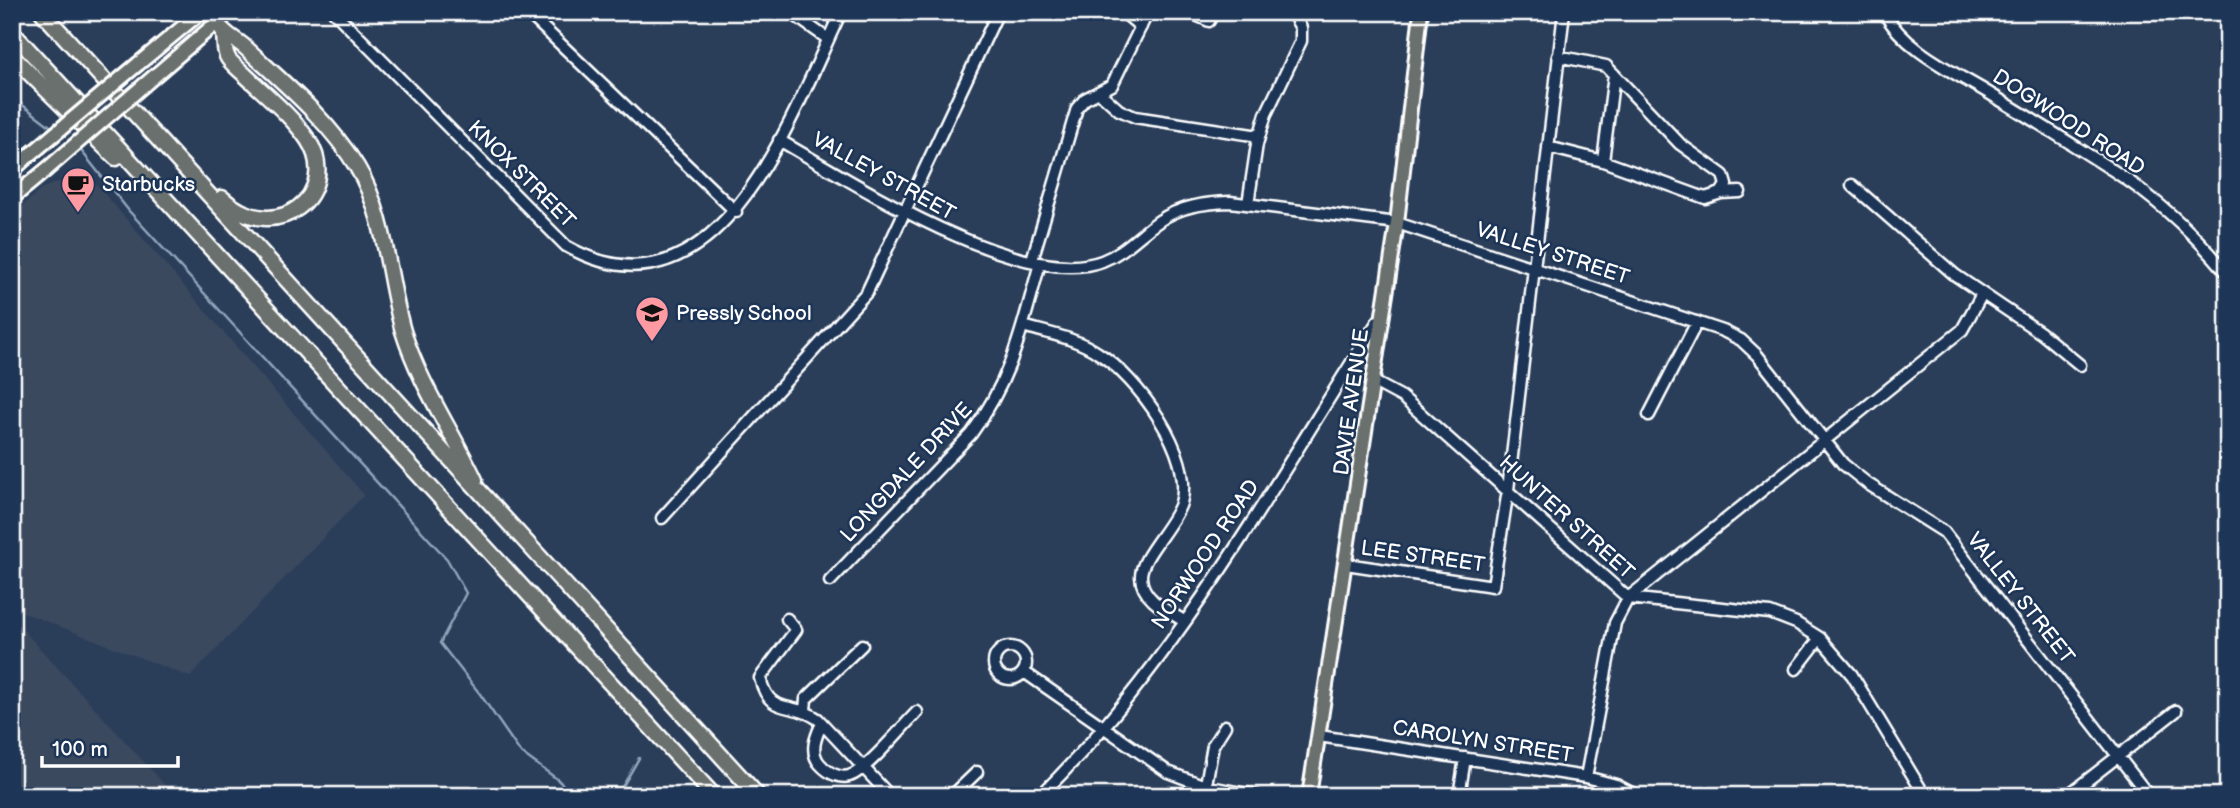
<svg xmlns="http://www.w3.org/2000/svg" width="2240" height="808" font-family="'Balsamiq Sans',sans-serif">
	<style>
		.built { fill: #3a485e }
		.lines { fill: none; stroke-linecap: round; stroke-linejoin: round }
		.stream { stroke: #91a4bb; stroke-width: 2.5 }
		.minor-casing { stroke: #fff; stroke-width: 15 }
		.major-casing { stroke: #fff; stroke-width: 18 }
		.highway-casing { stroke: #fff; stroke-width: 19 }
		.minor { stroke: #1d3557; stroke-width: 10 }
		.major { stroke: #6a706d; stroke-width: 12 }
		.highway { stroke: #6a706d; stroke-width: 14 }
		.major-bridge-casing { stroke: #fff; stroke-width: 18; stroke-linecap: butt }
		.major-bridge { stroke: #6a706d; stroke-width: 12 }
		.labels { text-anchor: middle; stroke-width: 5; stroke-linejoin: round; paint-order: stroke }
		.street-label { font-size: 21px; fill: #fff; stroke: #1d3557 }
		.poi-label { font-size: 21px; fill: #fff; stroke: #1d3557; text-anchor: start }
	</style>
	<rect width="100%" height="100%" fill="#2a3e5a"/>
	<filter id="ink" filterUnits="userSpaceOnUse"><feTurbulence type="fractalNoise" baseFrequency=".0143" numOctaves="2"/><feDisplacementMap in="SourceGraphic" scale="14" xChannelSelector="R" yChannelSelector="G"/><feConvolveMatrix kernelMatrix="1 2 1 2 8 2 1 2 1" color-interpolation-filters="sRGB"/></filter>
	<g filter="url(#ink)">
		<path class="built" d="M71,177L96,184L364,495L190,677L12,608V215L43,188Z
			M12,618L166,786L155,796H12Z"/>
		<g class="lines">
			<path class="stream" d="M12,97L54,129
				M79,148L129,211L447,559L466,593L440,643L480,694L520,752L557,779L574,796
				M617,796L639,758"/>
			<g class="minor-casing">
				<path id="minor" d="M334,12L566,246C718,332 791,116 841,12
					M527,12L736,212
					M790,12L828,39
					M1123,12L1141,27
					M1189,12L1209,21L1213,12
					M1884,12C1904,50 1952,71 1987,92C2030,118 2072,144 2114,171C2157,199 2195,234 2228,274
					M1558,56L1606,66L1680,144L1723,175L1726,185L1721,193
					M1100,93L1119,110L1135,117L1259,136
					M779,140C851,181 1021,291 1102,261C1125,252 1140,234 1159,221C1180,206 1205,203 1230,202L1397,223L1723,331L1741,340L1757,355L1843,464L1868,484L1944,532L2149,796
					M1548,147L1603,161L1705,198L1721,193L1740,192
					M1603,161L1614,74
					M1852,185L1955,275L2041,333L2080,365
					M1248,204L1257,144L1266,114L1301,41V28L1292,12
					M1032,260L1077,108L1085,99L1112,85L1148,12
					M1023,326C1047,333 1076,338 1098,353C1137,377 1195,455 1181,503C1174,526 1140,557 1141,577C1142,600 1168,611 1184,621
					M1374,382L1402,397L1628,598L1770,613L1796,623L1820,638L1852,675L1925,796
					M1649,415L1697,322
					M662,518L867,292L998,12
					M1346,564L1493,586L1508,490L1564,12
					M830,581L971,434C1012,379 1022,328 1040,263
					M787,619L796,630L760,678C770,718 791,700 818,719L890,796
					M994 663a16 16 0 1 1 32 0a16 16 0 1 1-32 0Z
					M1796,669L1820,638
					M1024,672L1168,772L1205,786L1258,796
					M805,710L806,699L862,645
					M822,723C816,736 809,752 820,764C828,773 842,781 854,774C872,764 901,728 917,712
					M1319,736L1586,777L1616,785L1637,796
					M1586,777L1615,623L1628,598L1962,330L1982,294
					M952,796L977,772
					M1040,796C1179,659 1273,484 1378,321L1383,322
					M1204,796L1213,745L1225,726
					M1459,796L1465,758
					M2067,796L2176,711"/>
			</g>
			<g class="major-casing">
				<path id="major" d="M138,64L201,12
					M144,85L229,12
					M12,171L25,159
					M12,198L46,170
					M1309,796L1397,223L1421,12"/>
			</g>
			<g class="highway-casing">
				<path id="highway" d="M42,12L758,796
					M217,23C225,36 237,39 248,50C287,86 329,121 357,167C386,214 388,279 403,331C420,385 451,429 475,480
					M12,32L714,796
					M12,56L116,158
					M222,198C277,249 342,192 308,140C292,116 266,95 245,75C240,70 229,62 227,56C224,50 225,41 224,35"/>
			</g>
			<use href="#minor" class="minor"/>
			<use href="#major" class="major"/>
			<use href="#highway" class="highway"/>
			<g class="major-bridge-casing">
				<path id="major-bridge" d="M25,159L138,64
					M46,170L144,85"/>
			</g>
			<use href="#major-bridge" class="major-bridge"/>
		</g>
	</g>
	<defs>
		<g id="cafe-pin" transform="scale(1.75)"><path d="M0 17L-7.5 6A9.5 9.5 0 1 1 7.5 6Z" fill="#ff9aa2" stroke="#1d3557"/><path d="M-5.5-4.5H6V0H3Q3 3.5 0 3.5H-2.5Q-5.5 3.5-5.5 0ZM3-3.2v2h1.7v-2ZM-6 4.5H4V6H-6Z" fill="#111"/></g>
		<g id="school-pin" transform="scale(1.75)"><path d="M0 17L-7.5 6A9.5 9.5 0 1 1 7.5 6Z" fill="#ff9aa2" stroke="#1d3557"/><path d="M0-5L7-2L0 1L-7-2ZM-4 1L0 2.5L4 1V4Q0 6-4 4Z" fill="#111"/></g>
	</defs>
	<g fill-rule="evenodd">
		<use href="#cafe-pin" x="78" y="184"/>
		<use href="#school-pin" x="652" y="313"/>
	</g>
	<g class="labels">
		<g class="street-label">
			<text transform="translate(2069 122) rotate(33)" y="7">DOGWOOD ROAD</text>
			<text transform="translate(522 174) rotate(45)" y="7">KNOX STREET</text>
			<text transform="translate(884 176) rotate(29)" y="7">VALLEY STREET</text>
			<text transform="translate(1553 253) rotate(18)" y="7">VALLEY STREET</text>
			<text transform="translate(1351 402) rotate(-82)" y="7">DAVIE AVENUE</text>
			<text transform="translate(906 472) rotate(-47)" y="7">LONGDALE DRIVE</text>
			<text transform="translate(1567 517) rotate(42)" y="7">HUNTER STREET</text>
			<text transform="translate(1205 554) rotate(-56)" y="7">NORWOOD ROAD</text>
			<text transform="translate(1423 556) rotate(8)" y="7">LEE STREET</text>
			<text transform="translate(2021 598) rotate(52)" y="7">VALLEY STREET</text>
			<text transform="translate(1483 741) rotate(9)" y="7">CAROLYN STREET</text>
		</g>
		<g class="poi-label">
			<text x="102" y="191">Starbucks</text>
			<text x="676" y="320">Pressly School</text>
		</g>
	</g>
	<rect width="2240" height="808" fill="none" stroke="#1d3557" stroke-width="42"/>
	<rect x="21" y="21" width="2198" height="766" fill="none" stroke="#fff" stroke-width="2.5" filter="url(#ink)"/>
	<path d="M42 756v10h136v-10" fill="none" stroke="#ffffff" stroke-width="3.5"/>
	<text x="52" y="756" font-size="21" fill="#ffffff" stroke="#1d3557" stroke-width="5" paint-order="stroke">100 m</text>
</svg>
